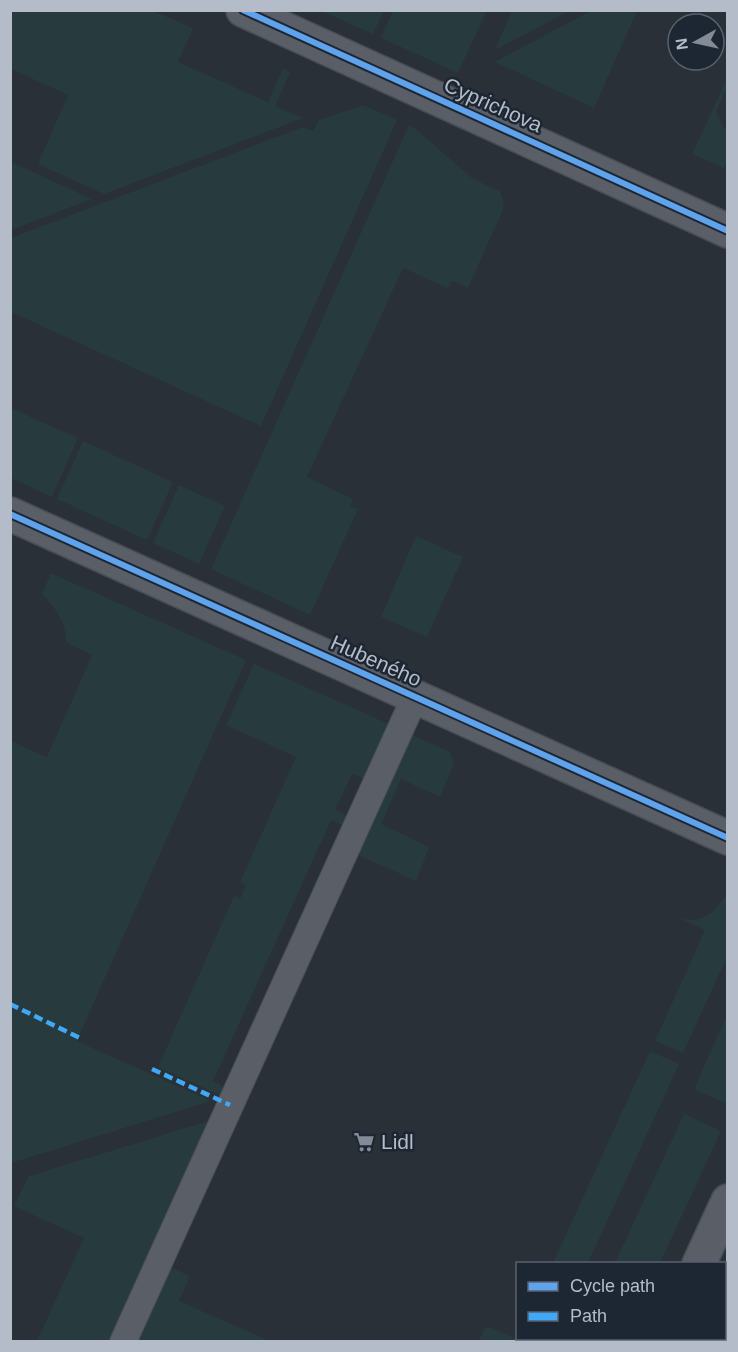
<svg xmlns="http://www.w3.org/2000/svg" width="738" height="1352" font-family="Arial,sans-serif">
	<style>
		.green { fill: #273a3e }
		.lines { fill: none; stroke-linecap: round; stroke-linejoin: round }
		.service-casing { stroke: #484c53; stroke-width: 28 }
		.minor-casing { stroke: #484c53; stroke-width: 36 }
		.service { stroke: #5a5e66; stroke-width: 26 }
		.minor { stroke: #5a5e66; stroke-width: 33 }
		.quiet { stroke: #3fa9f5; stroke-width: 4.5; stroke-dasharray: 9 4.5; stroke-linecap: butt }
		.cycleway-casing { stroke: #1d2633; stroke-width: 10 }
		.cycleway { stroke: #60a3ed; stroke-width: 6 }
		.labels { text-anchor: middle; stroke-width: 5; stroke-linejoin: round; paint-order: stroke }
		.street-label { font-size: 21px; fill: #b4bcc9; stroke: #1d2633 }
		.poi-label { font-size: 21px; fill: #b4bcc9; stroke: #1d2633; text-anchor: start }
	</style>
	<rect width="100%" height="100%" fill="#2a3038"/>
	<path class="green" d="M11,10L153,11L193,28L178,62L268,102L283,69L290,72L275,106L303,118L104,194L38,164L68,95L11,69Z
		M483,10L486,12L458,73L381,38L393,11Z
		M321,11H384L373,34Z
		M512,11V10L569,11L495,50Z
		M590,11H637L594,108L495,62Z
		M727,79V87L716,111L724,128L727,130V160L724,168L692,154Z
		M363,105L397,120L261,426L11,312V238L303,127L313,131L319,120Z
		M409,125L416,129L473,179L500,191L504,204L502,212L468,288L452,281L448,288L403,268L307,477L353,499L350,506L358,509L310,615L211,569Z
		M11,162L92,199L11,230Z
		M11,408L78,438L52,497L11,478Z
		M83,441L173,482L147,540L57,499Z
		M179,485L225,506L199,564L153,543Z
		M416,536L463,557L427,637L381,617Z
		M51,573L246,660L77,1041L211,1101L11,1163V741L47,757L92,655L66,642C67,622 54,607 42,594Z
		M254,664L389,724L365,779L352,774L335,810L348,816L344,826L331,820L213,1081L226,1087L222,1096L158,1067L234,896L240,899L246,885L240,882L296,757L226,725Z
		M410,734L450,752L454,763L440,797L401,779L381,824L429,847L416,881L356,854Z
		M727,894V957L683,1053L655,1041L705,930L677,917C703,925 712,914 727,894Z
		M727,1015V1104L694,1089Z
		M650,1051L679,1064L588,1263H553Z
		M684,1114L721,1131L660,1263H615Z
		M212,1120L111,1341H37L84,1238L14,1206L29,1176Z
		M169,1267L190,1276L179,1301L270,1341L135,1342Z
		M490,1327L518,1340L554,1339L553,1342L479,1341L484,1329Z"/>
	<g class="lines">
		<g class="service-casing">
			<path id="service" d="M123,1342L415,697"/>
		</g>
		<g class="minor-casing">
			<path id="minor" d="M243,10L728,231
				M10,514L728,838
				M699,1264L728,1201
				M664,1342L666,1338"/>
		</g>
		<use href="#service" class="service"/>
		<use href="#minor" class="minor"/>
		<path class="quiet" d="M10,1004L82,1039
			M152,1069L230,1105"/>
		<g class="cycleway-casing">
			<path id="cycleway" d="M243,10L728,231
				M10,514L728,838"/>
		</g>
		<use href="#cycleway" class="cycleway"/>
	</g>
	<defs>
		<g id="supermarket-bare" transform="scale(1.62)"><path d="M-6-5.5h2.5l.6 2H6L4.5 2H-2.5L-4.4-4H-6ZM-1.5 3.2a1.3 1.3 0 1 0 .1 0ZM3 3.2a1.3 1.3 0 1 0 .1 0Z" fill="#848b96" stroke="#1d2633" stroke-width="2.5" paint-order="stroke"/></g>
	</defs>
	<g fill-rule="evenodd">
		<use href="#supermarket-bare" x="364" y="1142"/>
	</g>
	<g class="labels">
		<g class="street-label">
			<text transform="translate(493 105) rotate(24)" y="7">Cyprichova</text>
			<text transform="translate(376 661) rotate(24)" y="7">Hubeného</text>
		</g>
		<g class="poi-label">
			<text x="381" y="1149">Lidl</text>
		</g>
	</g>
	<rect width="738" height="1352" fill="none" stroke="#b4bcc9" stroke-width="24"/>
	<rect x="516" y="1262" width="210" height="78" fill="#1d2633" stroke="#59626f" stroke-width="1.5"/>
	<rect x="528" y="1282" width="30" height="9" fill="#60a3ed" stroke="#59626f" stroke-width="1.5"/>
	<text x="570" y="1292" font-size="18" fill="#b4bcc9">Cycle path</text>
	<rect x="528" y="1312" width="30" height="9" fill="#3fa9f5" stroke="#59626f" stroke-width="1.5"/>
	<text x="570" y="1322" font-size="18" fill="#b4bcc9">Path</text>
	<g transform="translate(696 42) rotate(262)"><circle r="28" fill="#1d2633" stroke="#59626f" stroke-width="1.5"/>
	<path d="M0-4.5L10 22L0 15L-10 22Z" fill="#848b96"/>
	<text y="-9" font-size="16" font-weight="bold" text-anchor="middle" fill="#b4bcc9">N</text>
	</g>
</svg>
